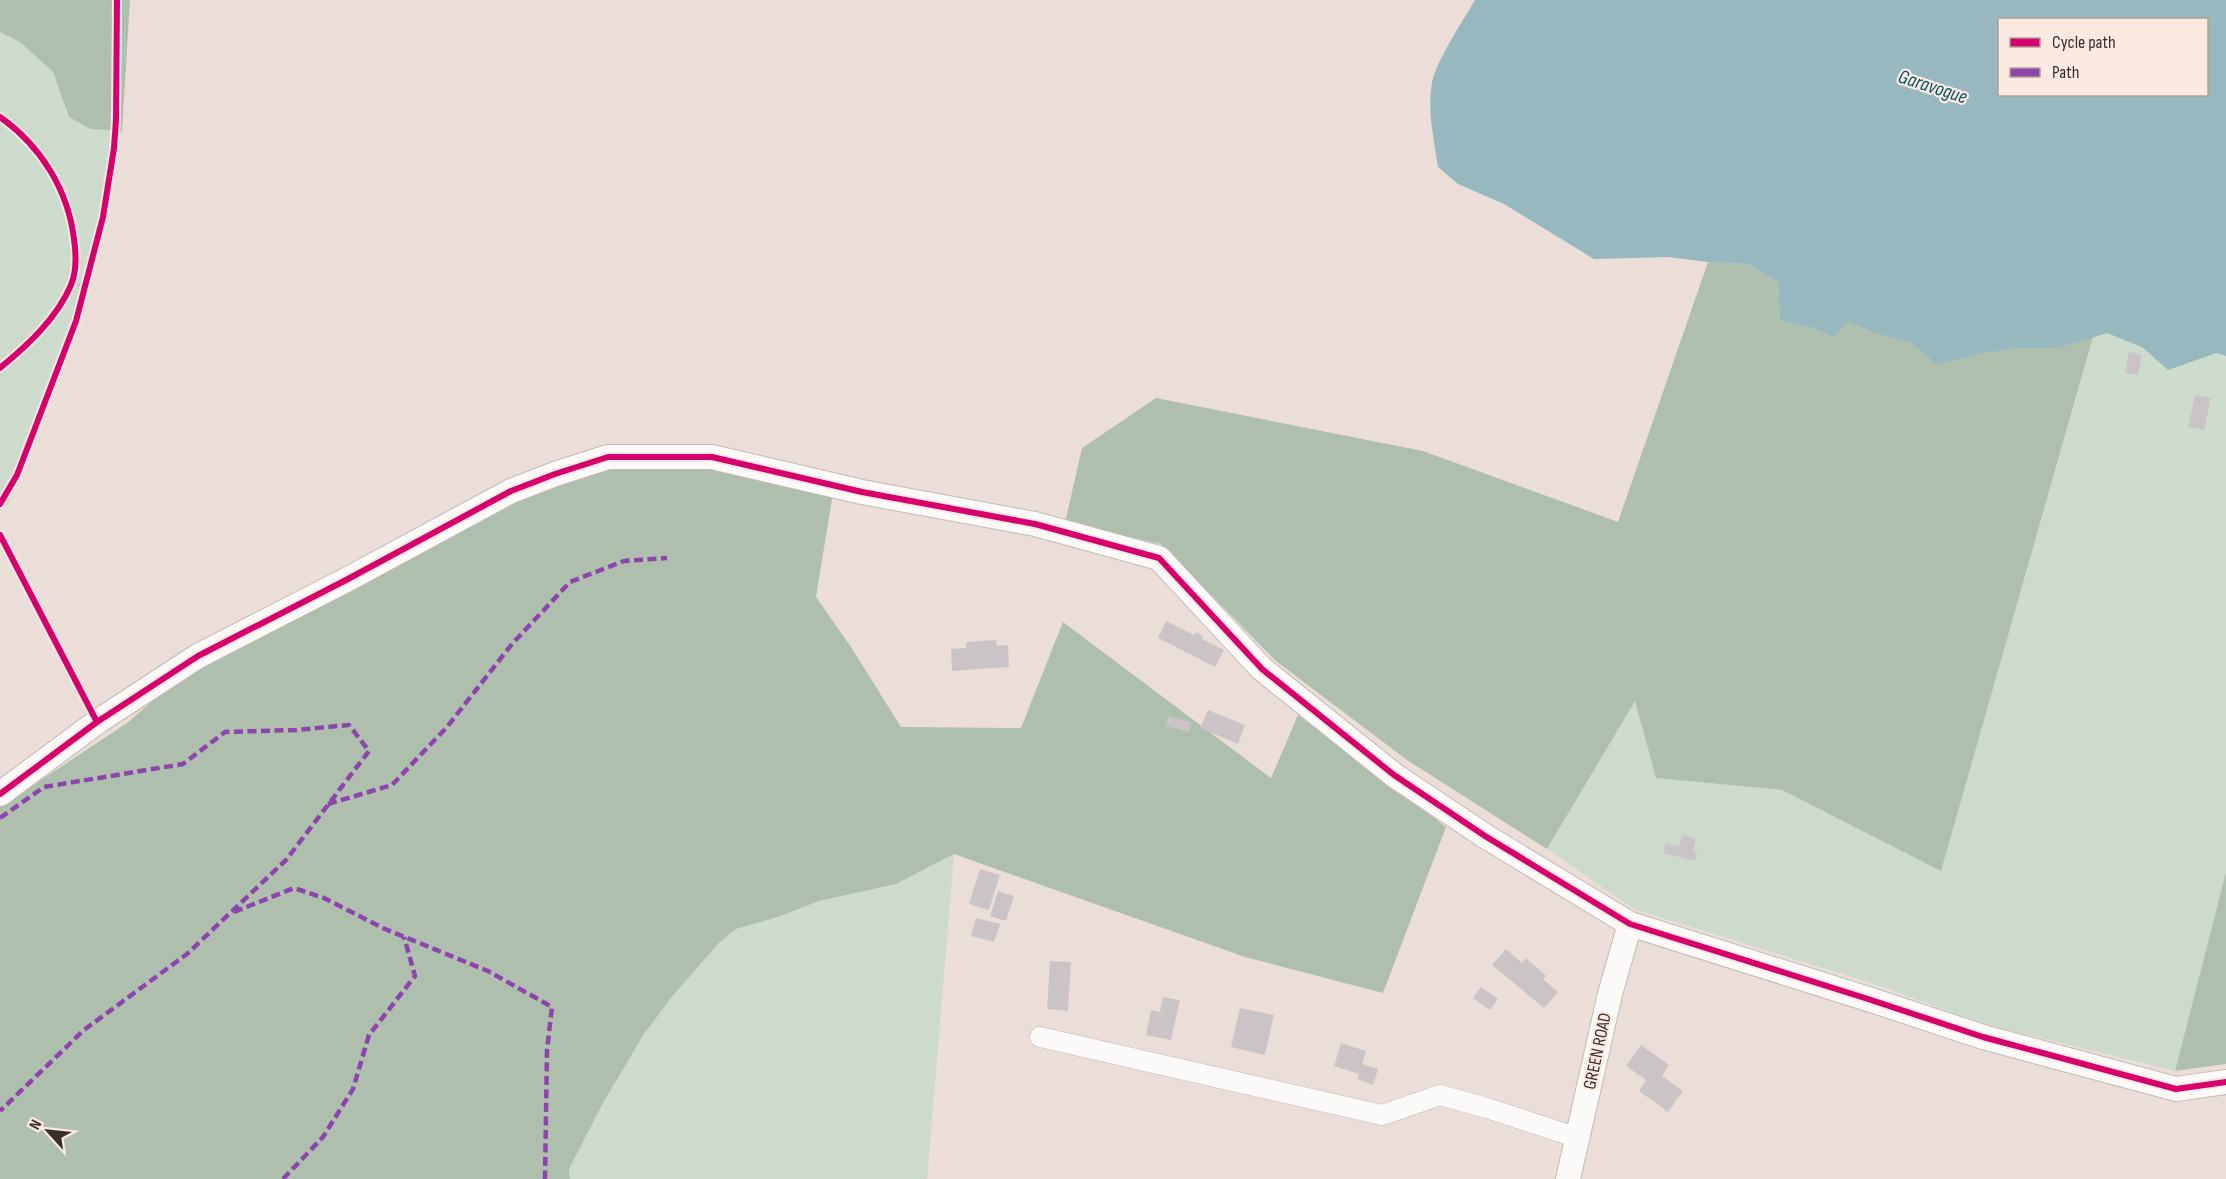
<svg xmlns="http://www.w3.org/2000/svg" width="2226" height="1179" font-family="'Sofia Sans Condensed',sans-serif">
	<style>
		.green { fill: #ccdbcb }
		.forest { fill: #afbfae }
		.water { fill: #96b8be; fill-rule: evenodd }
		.building { fill: #cbc4c6 }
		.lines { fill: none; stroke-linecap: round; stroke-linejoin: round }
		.minor-casing { stroke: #c2b9b5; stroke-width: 21 }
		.tertiary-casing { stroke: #c2b9b5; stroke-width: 26 }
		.path { stroke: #c4bfbe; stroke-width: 3; stroke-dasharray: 3 3; stroke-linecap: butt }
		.minor { stroke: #fcfaf9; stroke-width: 20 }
		.tertiary { stroke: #fcfaf9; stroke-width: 24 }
		.quiet { stroke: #8e44ad; stroke-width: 4.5; stroke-dasharray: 9 4.5; stroke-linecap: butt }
		.cycleway-casing { stroke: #fce9e2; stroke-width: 10 }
		.cycleway { stroke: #d6006c; stroke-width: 6 }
		.labels { text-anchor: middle; stroke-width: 4.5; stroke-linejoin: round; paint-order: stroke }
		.street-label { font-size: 18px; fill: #382f2c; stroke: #fce9e2 }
		.water-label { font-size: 20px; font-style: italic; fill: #055663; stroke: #fce9e2 }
	</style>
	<rect width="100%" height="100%" fill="#ebded9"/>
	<path class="green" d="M0,32L20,42L53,72L69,117L90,129L122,131L101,245L82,313L8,504L0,511Z
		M1636,189L2226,356V872L2175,1071L1984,1024L1874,984L1634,909L1547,849L1635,701L1656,778L1782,790L1941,870L2093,338L1981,354L1937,365L1810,327L1780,321L1778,282L1748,264L1707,262L1668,257L1594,259Z
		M954,854L927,1179H570L569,1169L603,1103L644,1034L675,993L719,943L736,929L778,917L819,901L896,884Z"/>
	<path class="forest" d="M0,0H130L122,131L90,129L69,117L53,72L20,42L0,32Z
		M1708,262L1748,264L1778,282L1780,321L1810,327L1833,337L1849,322L1874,333L1911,343L1937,365L1981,354L2020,348H2059L2093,337L1941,871L1782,790L1656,778L1635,701L1547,849L1407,760L1276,661L1161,544L1065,523L1082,448L1156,398L1423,451L1618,522Z
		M706,461L833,493L816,597L851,647L901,727L1021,728L1063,622L1271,778L1298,715L1446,827L1383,993L1245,957L954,854L896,884L819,901L778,917L736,929L719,943L675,993L644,1034L603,1103L569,1169L570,1179H0V807L127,723L238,628L585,464Z
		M2226,872V1064L2175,1071Z"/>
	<path class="water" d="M1475,0H2226V356L2216,353L2168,370L2142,347L2107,333L2059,348H2020L1981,354L1937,365L1911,343L1874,333L1849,322L1833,337L1810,327L1780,321L1778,282L1748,264L1708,262L1668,257L1594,259L1504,204L1458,184L1438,167C1434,139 1427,111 1432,83C1435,63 1464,19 1475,0ZM2000,20H2206V94H2000Z"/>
	<path class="building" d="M2129,352L2142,355L2138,375L2125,373Z
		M2195,395L2211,398L2204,430L2188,427Z
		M1166,621L1194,635L1196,632L1203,636L1202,639L1224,650L1215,667L1158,638Z
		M996,640L997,646L1008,645L1009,667L952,671L951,649L966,648V642Z
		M1208,710L1245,725L1238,744L1200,728Z
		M1168,716L1192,722L1189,732L1166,726Z
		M1682,835L1696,839L1693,851L1697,852L1695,861L1663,853L1666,843L1679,847Z
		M980,869L1000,875L989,910L969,904Z
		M998,891L1014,896L1006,921L990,916Z
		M976,918L1000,924L994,942L971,936Z
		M1506,949L1522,963L1526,958L1546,976L1543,979L1558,992L1544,1008L1492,965Z
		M1050,961L1071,962L1068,1011L1047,1009Z
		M1481,987L1498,999L1490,1010L1473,998Z
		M1163,997L1180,1000L1171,1040L1146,1035L1151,1010L1160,1012Z
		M1240,1008L1274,1015L1265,1055L1231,1047Z
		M1341,1043L1366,1051L1362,1064L1378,1069L1373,1085L1357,1079L1359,1074L1334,1066Z
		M1641,1045L1669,1065L1662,1076L1683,1091L1668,1112L1639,1091L1646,1080L1626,1066Z"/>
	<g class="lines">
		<g class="minor-casing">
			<path id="minor" d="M1040,1037L1382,1115L1440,1095L1487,1108L1578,1138"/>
		</g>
		<g class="tertiary-casing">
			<path id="tertiary" d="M0,794L97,722L198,656L348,579L511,491L555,474L608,457H712L862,492L1035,524L1159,558L1262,669L1394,775L1485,836L1630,924L1868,999L1983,1037L2176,1089L2226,1082
				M1568,1179L1610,994L1630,924"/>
		</g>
		<path class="path" d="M0,117C41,146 68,190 74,239C76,253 77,271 71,285C57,318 28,345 0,368
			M72,283L86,287
			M0,504L17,475L76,321L103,217L114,148L116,120L117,0
			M0,535L88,705"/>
		<use href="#minor" class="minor"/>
		<use href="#tertiary" class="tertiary"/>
		<path class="quiet" d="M328,804L392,785L447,727L512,644L570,582L624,561L667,558
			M0,818L44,787L183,764L225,732L296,730L349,725L369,751L286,860L187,954L84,1030L0,1111
			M234,912L294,888L324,898L385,929L488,971L552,1007L547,1050L545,1179
			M283,1179L323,1137L353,1089L369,1035L415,976L404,937"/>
		<g class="cycleway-casing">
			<path id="cycleway" d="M0,117C41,146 68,190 74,239C76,253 77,271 71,285C57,318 28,345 0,368
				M0,504L17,475L76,321L103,217L114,148L116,120L117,0
				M0,535L97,722
				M0,794L97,722L198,656L348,579L511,491L555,474L608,457H712L862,492L1035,524L1159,558L1262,669L1394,775L1485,836L1630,924L1868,999L1983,1037L2176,1089L2226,1082"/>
		</g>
		<use href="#cycleway" class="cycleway"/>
	</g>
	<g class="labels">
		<g class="street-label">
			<text transform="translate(1597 1051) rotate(-78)" y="6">GREEN ROAD</text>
		</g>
		<g class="water-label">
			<text transform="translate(1933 86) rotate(18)" y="7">Garavogue</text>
		</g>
	</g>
	<rect x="1998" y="18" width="210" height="78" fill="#fce9e2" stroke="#ae9f99" stroke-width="1.5"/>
	<rect x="2010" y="38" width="30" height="9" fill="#d6006c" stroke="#ae9f99" stroke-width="1.5"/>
	<text x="2052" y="48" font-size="18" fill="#382f2c">Cycle path</text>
	<rect x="2010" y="68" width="30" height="9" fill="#8e44ad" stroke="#ae9f99" stroke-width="1.5"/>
	<text x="2052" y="78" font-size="18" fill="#382f2c">Path</text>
	<g transform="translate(48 1131) rotate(297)" stroke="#fce9e2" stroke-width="4.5" paint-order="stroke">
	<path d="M0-4.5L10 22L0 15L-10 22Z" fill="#382f2c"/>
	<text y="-9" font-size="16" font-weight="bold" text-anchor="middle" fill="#382f2c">N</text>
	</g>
</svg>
